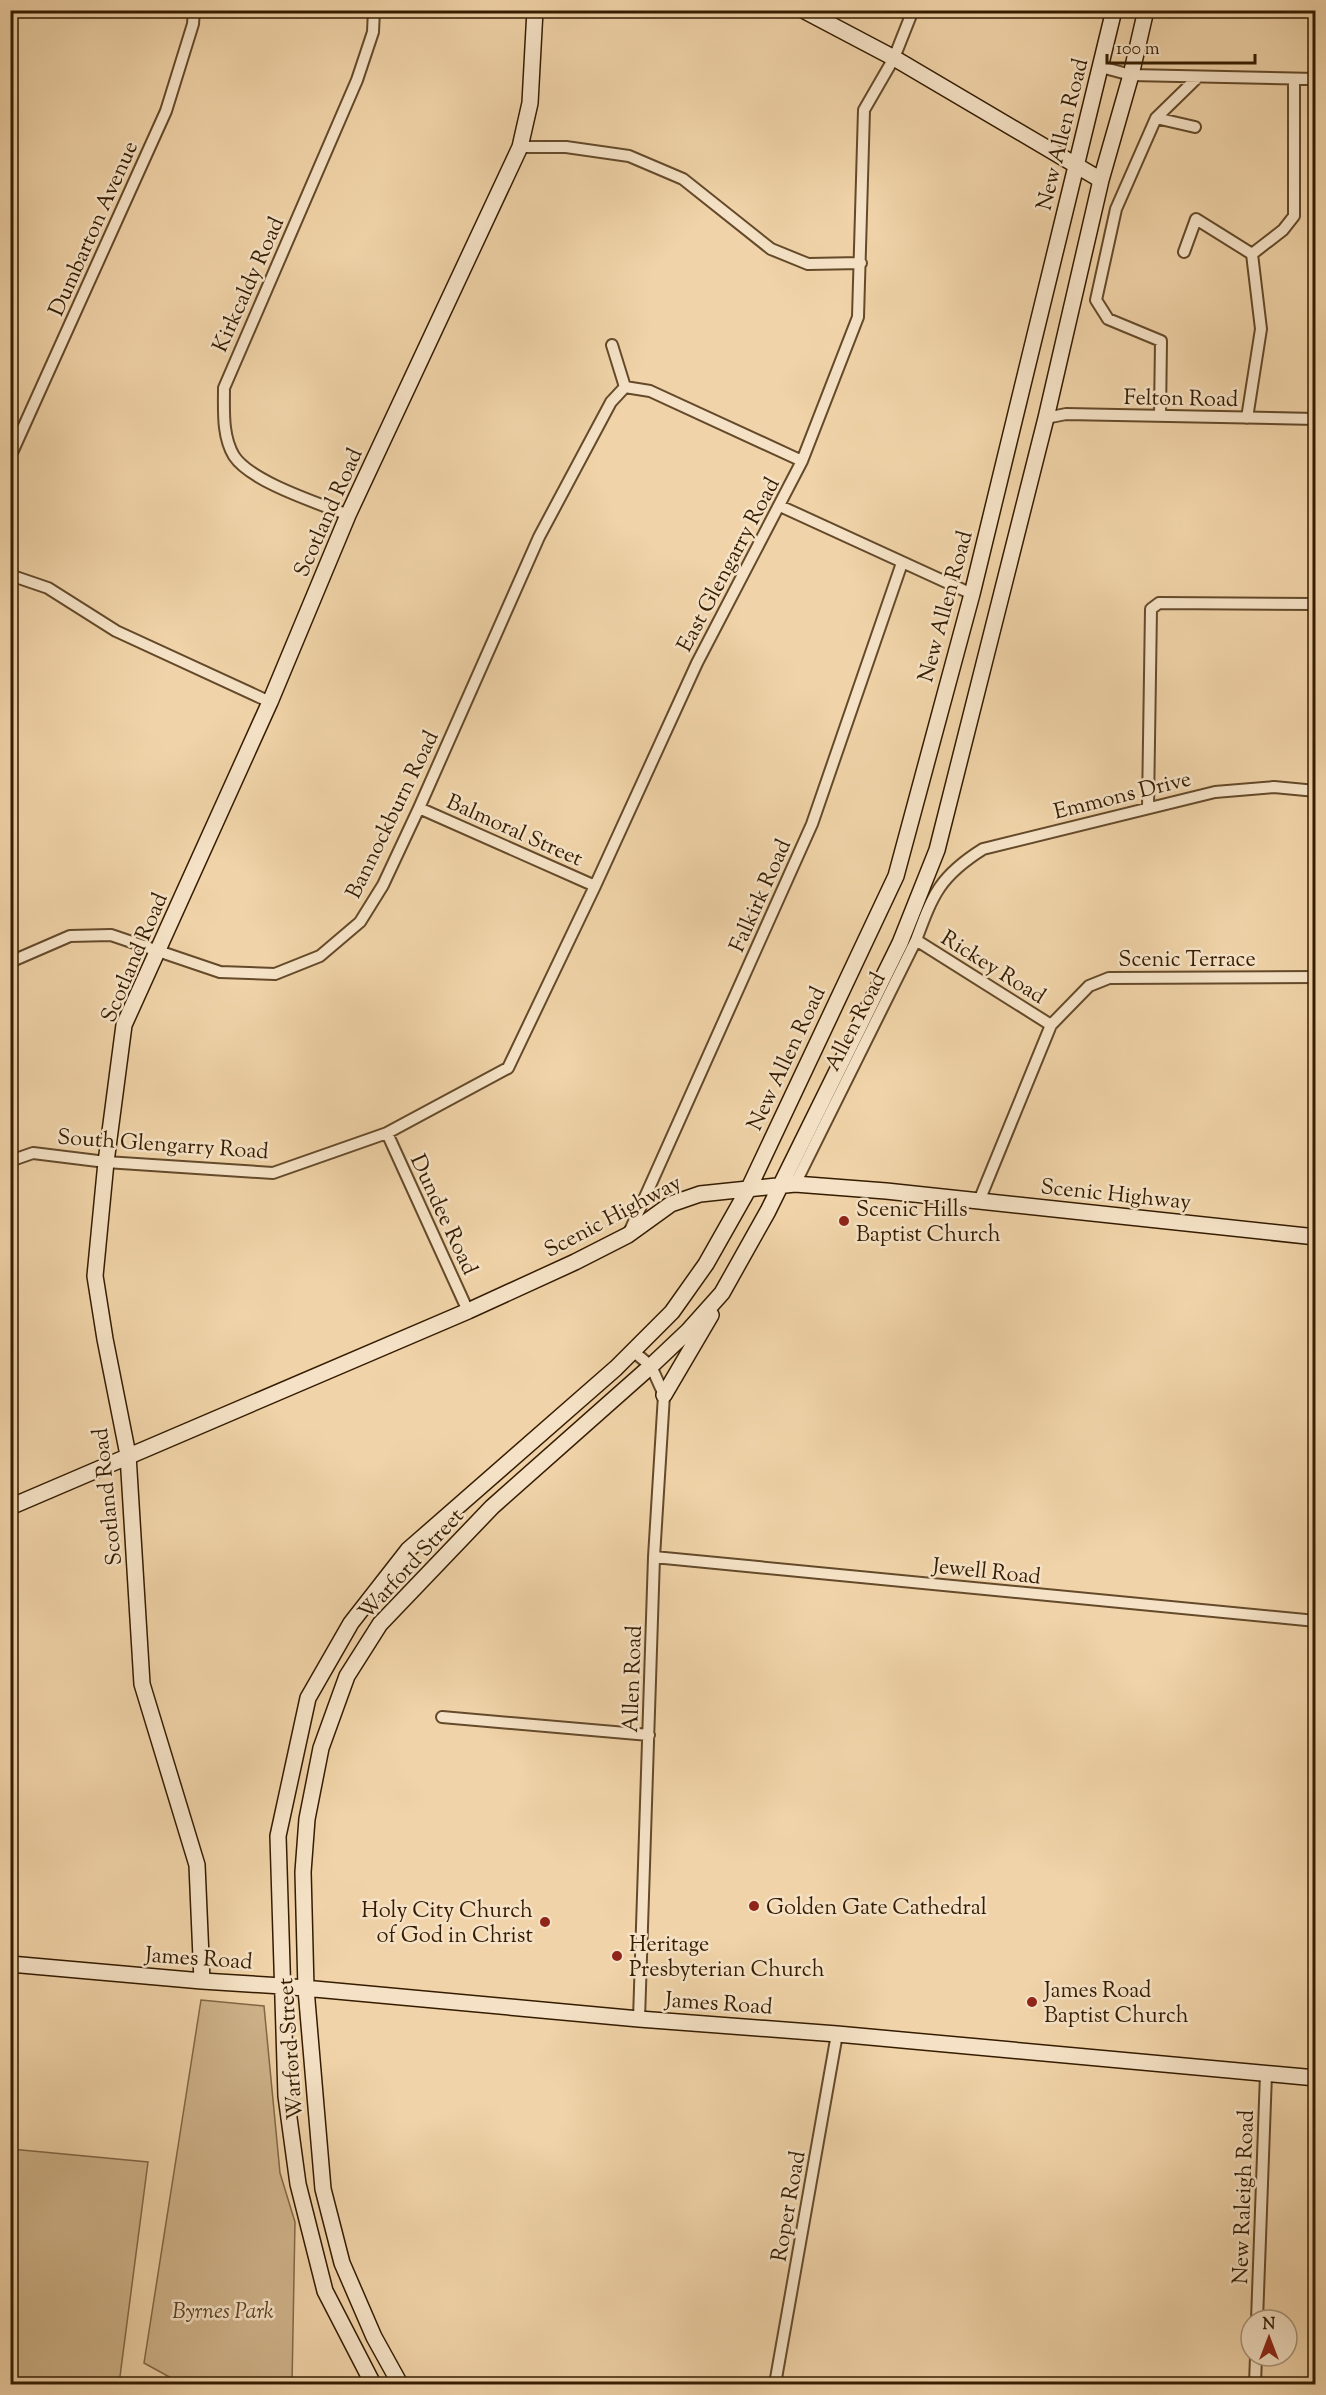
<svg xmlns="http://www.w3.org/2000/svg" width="1326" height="2395" font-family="'Sorts Mill Goudy',serif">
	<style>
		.green { fill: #d0b48b; stroke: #826846; stroke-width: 1.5 }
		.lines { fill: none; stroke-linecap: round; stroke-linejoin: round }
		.street-casing { stroke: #644a2a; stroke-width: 14 }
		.secondary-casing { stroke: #351c00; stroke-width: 18 }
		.street { stroke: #f5e2c6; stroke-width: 10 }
		.secondary { stroke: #f5e2c6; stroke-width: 15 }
		.poi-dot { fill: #8f2418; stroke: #f5e2c6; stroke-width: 2 }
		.labels { text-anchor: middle; stroke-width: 5; stroke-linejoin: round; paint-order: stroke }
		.street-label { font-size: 22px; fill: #351c00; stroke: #f5e2c6 }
		.poi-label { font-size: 22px; fill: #351c00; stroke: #f5e2c6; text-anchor: start }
		.park-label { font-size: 22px; font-style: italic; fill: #5c4223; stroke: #f5e2c6 }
	</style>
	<rect width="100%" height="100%" fill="#f0d3a8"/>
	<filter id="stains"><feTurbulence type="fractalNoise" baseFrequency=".00333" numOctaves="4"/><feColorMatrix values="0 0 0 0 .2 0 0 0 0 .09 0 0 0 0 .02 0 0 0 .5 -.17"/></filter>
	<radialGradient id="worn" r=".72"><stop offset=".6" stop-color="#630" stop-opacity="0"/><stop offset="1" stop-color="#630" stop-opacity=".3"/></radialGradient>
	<path class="green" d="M201,2000L264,2006L280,2173L295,2222L292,2384H182L144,2363Z
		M11,2149L148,2162L119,2384H11Z"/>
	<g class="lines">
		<g class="street-casing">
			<path id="street" d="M1101,67L1131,75L1316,79
				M1156,118L1195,127
				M520,147H566L629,156L683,179L771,249L808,264L861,263
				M1184,252L1196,219L1252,254
				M1252,254L1283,230L1294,216V79
				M612,345L625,387L650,391L802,461
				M1160,416L1161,341L1108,319L1096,300L1116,209L1156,118L1197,78
				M1046,418L1066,414L1316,419
				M1247,418L1261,329L1252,254
				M10,457L166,111L193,24L194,10
				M780,506L972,594
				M348,515C318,503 251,482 234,456C222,436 224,410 224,388L357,80L373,32L374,10
				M10,575L48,588L116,631L270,702
				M1148,807L1151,609L1159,603L1316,604
				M419,808L595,886
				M916,940L1051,1025
				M10,962L70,936L111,935L220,972L275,974L320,956L360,922L383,885L419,808L539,537L611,402L625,387
				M387,1133L468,1311
				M10,1161L33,1153L106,1162L273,1173L387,1133L508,1068L595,886L697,663L802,461L858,317L864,110L894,58L913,10
				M795,1184L916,940C933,894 940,876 983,849L1215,792L1274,787L1316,791
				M979,1201L1051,1025L1089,986L1109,978L1316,977
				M628,1235L812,824L902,563
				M634,1352L651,1366L664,1395L654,1557L639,2019
				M654,1557L1316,1621
				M442,1717L649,1735
				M1257,2320L1266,2074
				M775,2384L837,2034
				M1255,2384L1256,2356"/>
		</g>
		<g class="secondary-casing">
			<path id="secondary" d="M803,10L894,58L1101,180
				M664,1395L711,1315
				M10,1507L468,1311L575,1262L628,1235L671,1204L700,1194L795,1184L886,1191L1316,1237
				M10,1964L202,1981L282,1986L639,2019L837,2034L1316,2078
				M202,1981L197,1865L142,1684L128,1455L105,1339L95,1276L106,1162L124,1025L270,702L348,515L520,147L530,103L535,10
				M373,2384L325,2291L298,2184L286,2096L278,1836L308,1698L351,1623L408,1550L616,1368L672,1312L706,1264L749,1188L896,876L972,594L1114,10
				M400,2384L374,2337L342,2263L323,2189L306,1989L303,1872L307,1819L321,1748L347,1676L380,1624L492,1507L651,1366L688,1331L722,1293L768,1211L900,943L937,850L1046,418L1101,180L1131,75L1146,10"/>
		</g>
		<use href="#street" class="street"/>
		<use href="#secondary" class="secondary"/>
	</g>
	<g class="poi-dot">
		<circle cx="844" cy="1221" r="6"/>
		<circle cx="754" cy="1906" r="6"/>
		<circle cx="545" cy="1922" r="6"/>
		<circle cx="617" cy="1956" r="6"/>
		<circle cx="1032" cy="2002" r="6"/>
	</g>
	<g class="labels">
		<g class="street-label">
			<text transform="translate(1061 134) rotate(-76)" y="8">New Allen Road</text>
			<text transform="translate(92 228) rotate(-66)" y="8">Dumbarton Avenue</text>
			<text transform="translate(247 284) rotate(-66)" y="8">Kirkcaldy Road</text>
			<text transform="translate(1181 397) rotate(1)" y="8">Felton Road</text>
			<text transform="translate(327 512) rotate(-66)" y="8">Scotland Road</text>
			<text transform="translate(727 564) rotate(-62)" y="8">East Glengarry Road</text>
			<text transform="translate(944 606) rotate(-75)" y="8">New Allen Road</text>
			<text transform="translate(1122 794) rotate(-14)" y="8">Emmons Drive</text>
			<text transform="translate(391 814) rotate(-64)" y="8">Bannockburn Road</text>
			<text transform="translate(515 829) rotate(24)" y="8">Balmoral Street</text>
			<text transform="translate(759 895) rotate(-66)" y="8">Falkirk Road</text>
			<text transform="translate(133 957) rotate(-67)" y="8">Scotland Road</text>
			<text x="1187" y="966">Scenic Terrace</text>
			<text transform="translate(994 966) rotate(32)" y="8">Rickey Road</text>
			<text transform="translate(854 1021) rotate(-63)" y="8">Allen Road</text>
			<text transform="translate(785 1058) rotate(-65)" y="8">New Allen Road</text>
			<text transform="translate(163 1143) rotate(4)" y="8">South Glengarry Road</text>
			<text transform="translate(1116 1193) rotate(6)" y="8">Scenic Highway</text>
			<text transform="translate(445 1214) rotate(65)" y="8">Dundee Road</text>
			<text transform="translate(612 1215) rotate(-28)" y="8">Scenic Highway</text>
			<text transform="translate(106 1497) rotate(-96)" y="8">Scotland Road</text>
			<text transform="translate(410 1563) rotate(-47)" y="8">Warford Street</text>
			<text transform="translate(987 1570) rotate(6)" y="8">Jewell Road</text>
			<text transform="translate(631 1679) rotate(-88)" y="8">Allen Road</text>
			<text transform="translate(199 1957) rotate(4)" y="8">James Road</text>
			<text transform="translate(719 2002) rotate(4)" y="8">James Road</text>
			<text transform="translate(289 2049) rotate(-94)" y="8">Warford Street</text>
			<text transform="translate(1242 2197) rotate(-88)" y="8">New Raleigh Road</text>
			<text transform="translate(787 2206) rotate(-80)" y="8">Roper Road</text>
		</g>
		<g class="poi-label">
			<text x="856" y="1216">Scenic Hills<tspan x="856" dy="25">Baptist Church</tspan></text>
			<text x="766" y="1914">Golden Gate Cathedral</text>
			<text x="533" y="1917" text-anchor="end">Holy City Church<tspan x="533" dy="25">of God in Christ</tspan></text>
			<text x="629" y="1951">Heritage<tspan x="629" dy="25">Presbyterian Church</tspan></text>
			<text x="1044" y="1997">James Road<tspan x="1044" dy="25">Baptist Church</tspan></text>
		</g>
		<g class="park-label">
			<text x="223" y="2318">Byrnes Park</text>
		</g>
	</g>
	<rect width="1326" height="2395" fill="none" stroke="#f0d3a8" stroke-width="36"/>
	<rect x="12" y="12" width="1302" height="2371" fill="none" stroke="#351c00" stroke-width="3"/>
	<rect x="18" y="18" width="1290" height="2359" fill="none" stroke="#351c00" stroke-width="1.5"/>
	<g transform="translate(1269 2338)"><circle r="28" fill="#f5e2c6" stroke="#a89377" stroke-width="1.5"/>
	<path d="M0-4.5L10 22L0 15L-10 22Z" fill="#8f2418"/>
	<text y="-9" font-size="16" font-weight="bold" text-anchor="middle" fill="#351c00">N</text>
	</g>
	<path d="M1107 54v9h148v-9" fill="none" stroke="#351c00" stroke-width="3"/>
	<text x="1116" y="54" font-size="18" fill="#351c00" stroke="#f5e2c6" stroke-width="4.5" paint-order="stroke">100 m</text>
	<rect width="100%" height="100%" filter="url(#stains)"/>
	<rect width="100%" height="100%" fill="url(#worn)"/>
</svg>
